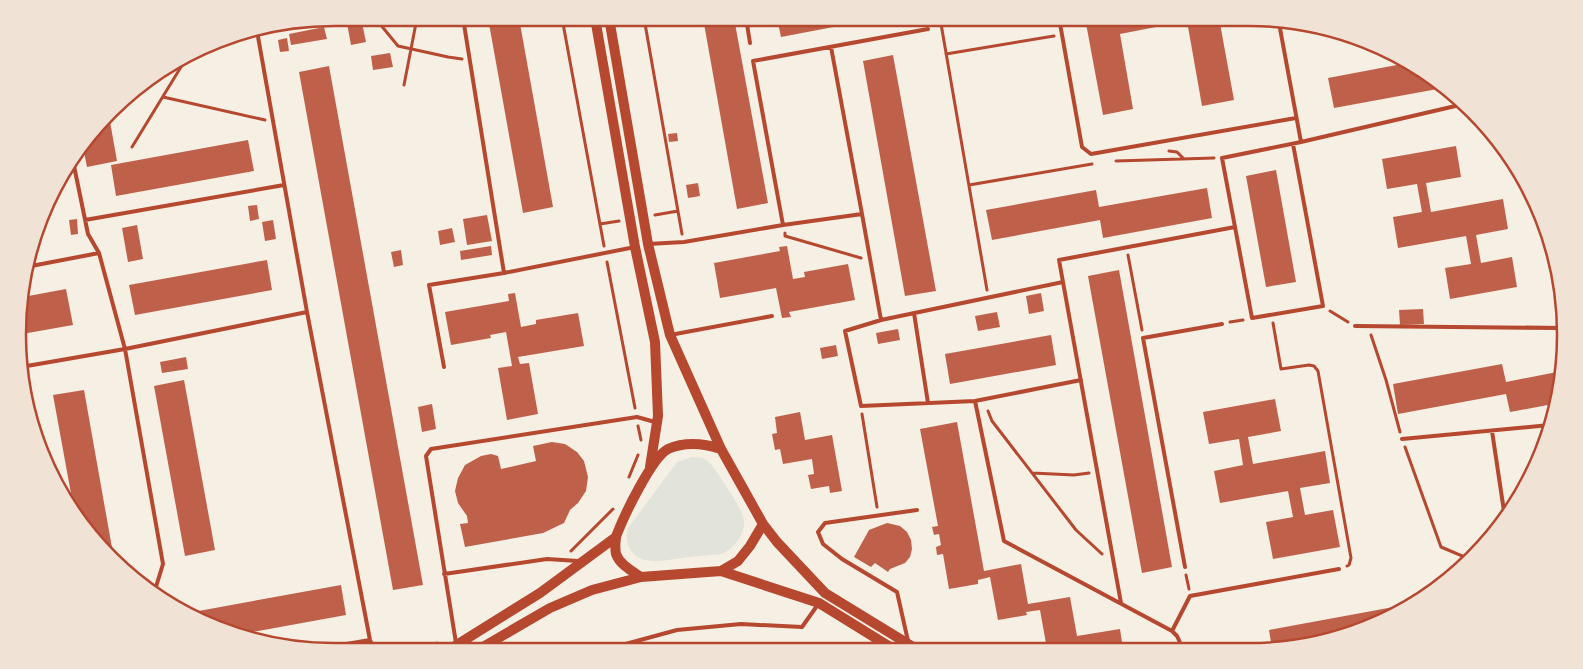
<svg xmlns="http://www.w3.org/2000/svg" width="1583" height="669" font-family="'DejaVu Sans',sans-serif">
	<style>
		.green { fill: #e2e4dc }
		.building { fill: #bf614a }
		.lines { fill: none; stroke-linecap: round; stroke-linejoin: round }
		.path { stroke: #b5482f; stroke-width: 3 }
		.service { stroke: #b5482f; stroke-width: 4 }
		.secondary { stroke: #b5482f; stroke-width: 10 }
		.rim { fill: none; stroke: #b5482f; stroke-width: 2.5 }
	</style>
	<rect width="100%" height="100%" fill="#f6efe4"/>
	<path class="green" d="M692,457L703,458L710,463C718,473 739,504 743,516C748,531 735,548 722,554C706,555 690,557 675,559C667,560 659,562 651,561C633,560 623,545 628,528L677,462Z"/>
	<path class="building" d="M346,18H361L366,42L351,45Z
		M488,18H519L553,207L523,213Z
		M703,18H734L768,203L737,209Z
		M777,18H881L781,37Z
		M1085,18H1219L1234,100L1202,106L1187,21L1120,34L1133,109L1103,115Z
		M324,27L327,39L291,45L289,34Z
		M287,38L289,51L280,52L278,40Z
		M390,53L393,67L373,70L371,56Z
		M893,55L936,291L905,296L863,61Z
		M1402,64L1443,88L1334,108L1328,78Z
		M329,66L423,585L393,590L299,72Z
		M109,116L117,161L87,167L83,147Z
		M677,133L678,141L669,142L668,134Z
		M248,140L254,171L116,196L111,165Z
		M1456,146L1461,177L1426,183L1431,212L1503,199L1508,229L1476,235L1481,263L1512,257L1517,287L1450,299L1445,268L1471,264L1466,236L1398,248L1393,217L1422,212L1417,184L1387,189L1382,159Z
		M1276,170L1296,282L1266,287L1246,176Z
		M698,183L700,196L688,198L686,185Z
		M1207,188L1212,218L1103,238L1100,220L992,240L986,210L1096,190L1099,207Z
		M257,205L259,219L250,221L248,206Z
		M487,215L492,241L467,245L463,219Z
		M77,219L78,234L71,235L69,220Z
		M273,220L276,239L265,241L262,222Z
		M137,225L143,259L128,262L122,228Z
		M452,228L455,242L440,245L438,231Z
		M491,246L492,255L461,260L460,251Z
		M787,246L793,279L805,277L804,272L848,264L855,300L789,312L791,317L782,318L776,288L720,298L714,263L780,251L779,247Z
		M401,250L403,265L394,267L391,252Z
		M267,260L272,290L135,315L129,285Z
		M1119,270L1172,567L1142,573L1088,276Z
		M66,289L73,325L22,334L23,297Z
		M515,293L521,327L536,324V320L578,313L584,346L518,357L520,364L529,363L538,414L507,420L498,368L512,366L506,332L490,335L491,338L451,345L445,312L509,301L508,294Z
		M1041,293L1044,311L1029,314L1026,296Z
		M1423,309L1424,324L1400,325L1399,310Z
		M997,312L1000,327L978,331L975,316Z
		M898,329L900,340L878,344L876,333Z
		M1051,335L1056,365L950,384L945,354Z
		M836,345L838,356L822,359L820,348Z
		M186,357L188,369L162,373L160,362Z
		M1502,364L1506,382L1557,372L1553,404L1510,412L1506,394L1398,414L1393,384Z
		M184,380L215,550L185,556L154,386Z
		M84,390L114,559L74,510L53,395Z
		M1275,399L1281,431L1248,437L1253,464L1325,451L1330,483L1300,488L1305,515L1333,510L1340,547L1273,559L1266,522L1293,517L1288,491L1220,503L1214,471L1243,465L1239,439L1209,444L1203,412Z
		M432,404L436,429L422,432L418,407Z
		M800,412L805,440L832,435L842,491L830,493L829,486L811,489L808,475L814,474L812,459L783,464L780,449L775,450L772,434L777,433L775,417Z
		M957,422L984,571L1021,564L1028,604L1070,597L1077,636L1120,629L1123,649H1091L1089,642L1076,645L1077,647L1066,649H1047L1040,610L1026,612L1027,615L998,620L990,577L978,580V584L949,589L943,554L937,555L936,547L941,545L939,534L934,535L932,527L938,526L920,429Z
		M552,442L565,444L577,452L584,461L588,477L586,491L578,503L570,510L564,523L543,533L465,547L460,524L468,523L467,516L458,503L455,491L458,478L465,465L481,456L491,454L498,456L501,469L536,461L533,446Z
		M887,523L900,526L907,532L911,540L912,549L910,557L905,563L890,569L888,572L875,563L871,567L854,557L869,530Z
		M341,585L346,615L236,635L193,612Z
		M1410,604L1370,627L1290,649H1272L1269,630Z"/>
	<g class="lines">
		<path class="path" d="M375,18L398,46L448,57L462,59
			M562,18L604,246
			M644,18L682,234
			M940,18L987,290
			M946,54L1054,36
			M404,85L417,18
			M163,97L265,120
			M132,147L184,62
			M1169,151L1177,152L1184,159
			M1116,161L1214,158
			M969,185L1092,164
			M655,215L678,211
			M600,224L619,221
			M785,233V236L861,258
			M1128,255L1142,330
			M607,262L635,408
			M1330,311L1348,322
			M1230,322L1243,320
			M1273,323L1281,369L1309,365L1314,366L1318,371L1351,558L1349,565L1347,566
			M1371,335L1386,380L1400,432
			M988,411L992,421L1076,530L1102,554
			M862,414L877,507
			M638,426L641,440
			M1405,447L1441,547L1467,558
			M1032,473L1074,475L1089,473
			M629,477L638,455
			M571,551L613,509
			M1186,575L1189,589
			M422,651L437,643"/>
		<path class="service" d="M463,18L504,273L635,247
			M746,18L750,43
			M1059,18L1082,147L1091,154L1296,118
			M1279,23L1301,142L1464,104
			M257,31L307,312L370,640L375,651
			M244,32L264,29
			M73,161L88,234L99,253L125,349L163,564L155,590
			M862,214L881,320L845,331L861,406L975,401L1081,380
			M85,220L284,185
			M783,225L753,61L928,29
			M1235,227L1252,318L1323,306L1293,144
			M648,244L684,242L783,225L862,214L831,47
			M26,267L99,253
			M914,313L928,403
			M881,320L1063,282
			M1355,326L1563,328
			M670,335L772,316
			M21,367L125,349L307,312
			M444,367L429,285L504,273
			M975,401L1004,541L1172,631L1177,636L1183,649
			M1492,431L1505,518
			M1402,439L1550,425
			M1185,567L1143,338L1222,324
			M444,574L547,559L578,561
			M1121,603L1059,260L1235,227L1222,158L1301,142
			M1172,631L1190,596L1339,569
			M908,641L897,592L842,559L823,544L818,532L825,523L917,510
			M456,643L426,456L431,449L637,417L655,422
			M317,649L370,640
			M600,651L677,630L741,624L802,627L819,603"/>
		<path class="secondary" d="M595,18L635,247L655,342L658,416L650,467
			M609,18L648,244L670,335L721,449L763,524L777,542L825,593L918,650
			M721,571L819,603L895,650
			M641,577C632,571 620,565 616,554C615,549 615,539 617,534C624,516 652,457 668,449C686,441 703,443 721,449
			M447,651L540,593L616,537
			M476,651L550,608L592,590L641,577L721,571L738,561L750,546L763,524"/>
	</g>
	<path d="M0 0H1583V669H0ZM334 26H1249A308 308 0 0 1 1557 334V335A308 308 0 0 1 1249 643H334A308 308 0 0 1 26 335V334A308 308 0 0 1 334 26Z" fill="#f1e2d6" fill-rule="evenodd"/>
	<path class="rim" d="M334 26H1249A308 308 0 0 1 1557 334V335A308 308 0 0 1 1249 643H334A308 308 0 0 1 26 335V334A308 308 0 0 1 334 26Z"/>
</svg>
